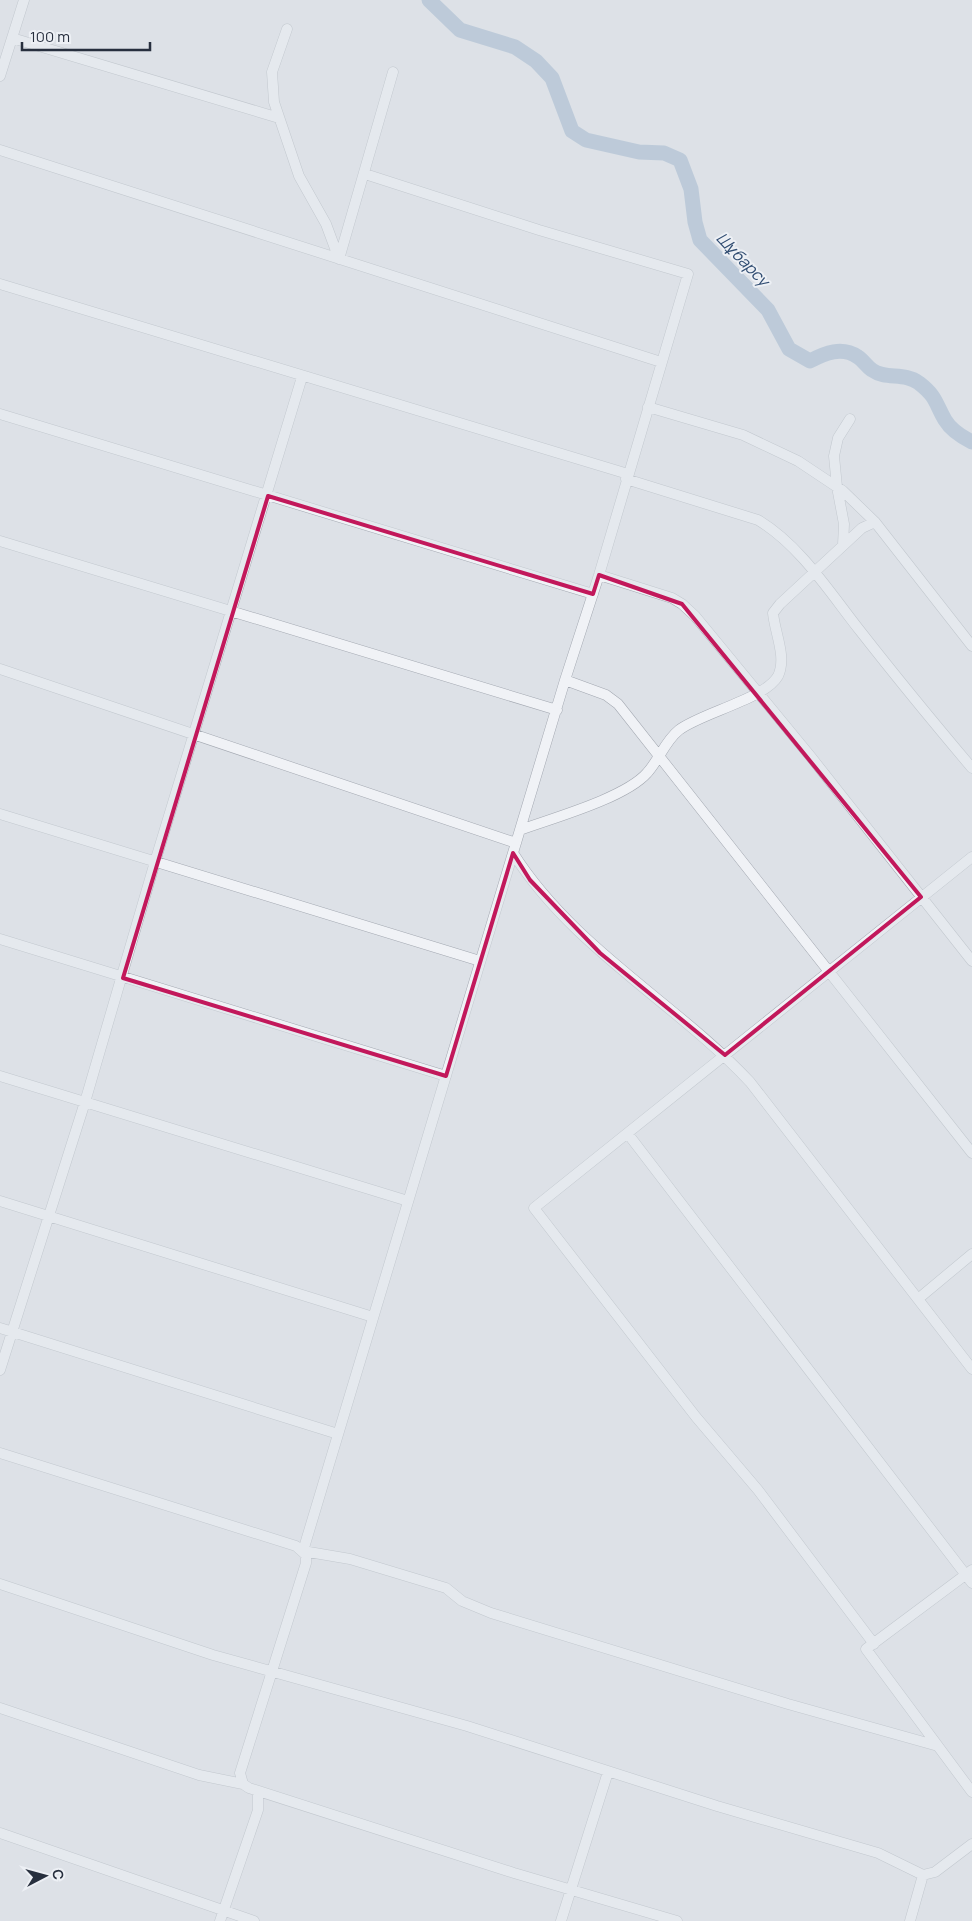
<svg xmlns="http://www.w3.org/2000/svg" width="972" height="1921" font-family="Manrope,sans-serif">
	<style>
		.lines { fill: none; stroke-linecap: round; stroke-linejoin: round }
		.river { stroke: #98aec8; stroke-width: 15 }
		.minor-casing { stroke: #a3a8b1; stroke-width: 11 }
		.minor { stroke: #f0f2f6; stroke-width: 10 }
		.marked { fill: none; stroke: #c2185b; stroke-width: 4; stroke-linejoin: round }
		.labels { text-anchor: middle; stroke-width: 4; stroke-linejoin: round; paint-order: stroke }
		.water-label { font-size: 16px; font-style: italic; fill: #314d72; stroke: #edf0f5 }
	</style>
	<rect width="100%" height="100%" fill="#dde1e7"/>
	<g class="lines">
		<path class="river" d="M429,0L460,30L515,47L536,61L552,78L572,131L586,140L639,152L664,153L680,160L691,189L695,222L700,240L768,310L789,349L810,361C825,353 842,346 858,357C863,360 866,366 872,370C886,380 904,372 919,383C937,397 935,403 945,420C951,430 962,437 972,442"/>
		<g class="minor-casing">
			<path id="minor" d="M287,29L272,72L274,102L299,176L326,224L339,259
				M12,38L279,118
				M0,76L24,0
				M0,150L661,362
				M339,259L393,72
				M0,284L628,474
				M648,407L743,435L798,461L843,491L875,522L972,646
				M0,414L593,594
				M626,479L758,520C801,546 830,593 861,632C897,678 934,723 972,768
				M0,541L557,710
				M843,545L844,524L837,487L834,456L838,438L850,419
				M599,575L672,598L682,604L695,616L811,757L972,961
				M0,669L516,843
				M565,680L606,695L618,704L972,1153
				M0,814L480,961
				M520,830C553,818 625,798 647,773C659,760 665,741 679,730C701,713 765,699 778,676C787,657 775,634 773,613L780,604L862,528L875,522
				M513,853C573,948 675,1002 750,1082L972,1369
				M0,939L446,1076
				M0,1076L408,1201
				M628,1134L972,1583
				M0,1201L373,1317
				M918,1299L972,1254
				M0,1328L338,1434
				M0,1370L85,1102L155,862L302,377
				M0,1453L296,1546L306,1555V1563L240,1773L243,1784
				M303,1551L565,680L599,575L688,274L539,230L365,174
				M303,1551L350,1559L446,1588L462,1601L491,1613L788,1704L938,1746
				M972,1570L866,1649L972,1792
				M0,1584L213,1655L467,1726L717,1806L878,1853L923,1875L935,1872L972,1844
				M874,1644L758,1490L696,1417L534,1208L972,857
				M0,1708L199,1775L243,1784L249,1788L514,1873L677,1921
				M0,1833L254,1921
				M220,1921L258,1810V1791
				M561,1921L608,1772
				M910,1921L923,1875"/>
		</g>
		<use href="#minor" class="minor"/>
	</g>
	<path d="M0 0H972V1921H0ZM268,496L593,594L599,575L682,604L921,897L725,1055L600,953L530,880L513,853L446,1076L123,978Z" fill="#dde1e7" fill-opacity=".55" fill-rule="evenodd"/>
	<path class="marked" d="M268,496L593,594L599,575L682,604L921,897L725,1055L600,953L530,880L513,853L446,1076L123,978Z"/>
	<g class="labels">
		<g class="water-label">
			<text transform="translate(743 259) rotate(46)" y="6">Шұбарсу</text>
		</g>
	</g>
	<g transform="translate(45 1876) rotate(84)" stroke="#edf0f5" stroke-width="4" paint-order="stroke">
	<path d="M0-4L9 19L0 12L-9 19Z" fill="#272f3e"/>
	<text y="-8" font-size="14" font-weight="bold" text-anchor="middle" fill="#272f3e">С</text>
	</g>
	<path d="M22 42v8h128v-8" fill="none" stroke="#272f3e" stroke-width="2.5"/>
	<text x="30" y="42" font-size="15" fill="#272f3e" stroke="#edf0f5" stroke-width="4" paint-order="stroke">100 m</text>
</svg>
